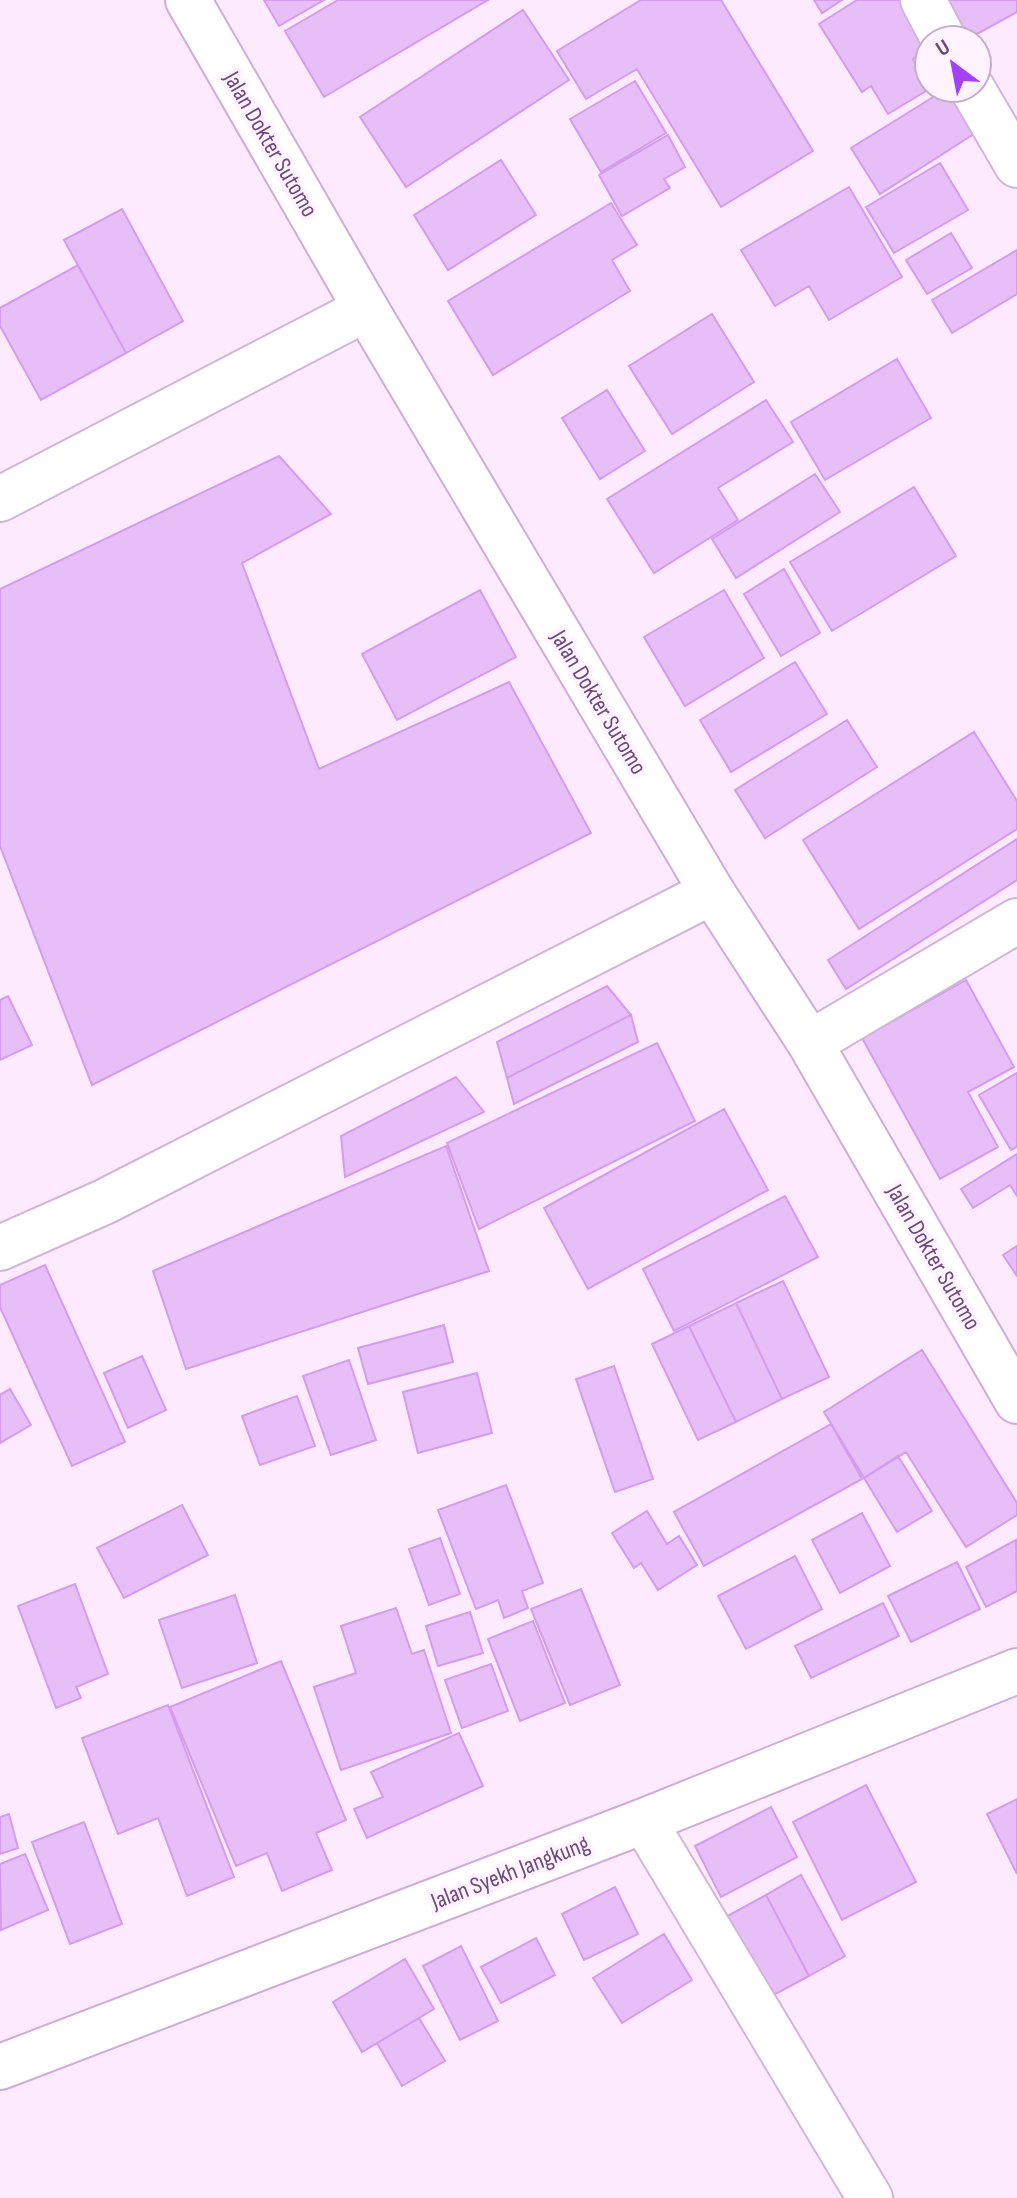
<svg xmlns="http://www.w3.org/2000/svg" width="1017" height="2198" font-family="'Sofia Sans Condensed',sans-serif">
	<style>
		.building { fill: #e7bef8; stroke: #d49ced; stroke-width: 2 }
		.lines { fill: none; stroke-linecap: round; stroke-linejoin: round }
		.street-casing { stroke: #d2b5db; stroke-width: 48 }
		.secondary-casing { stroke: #cfacda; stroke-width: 48 }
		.street { stroke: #fff; stroke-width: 44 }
		.secondary { stroke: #fff; stroke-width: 44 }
		.labels { text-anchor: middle; stroke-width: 8; stroke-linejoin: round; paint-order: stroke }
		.street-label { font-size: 24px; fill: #6d487e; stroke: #fef3ff }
	</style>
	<rect width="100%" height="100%" fill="#fdeaff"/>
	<path class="building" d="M264,0H324L279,26Z
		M338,0H488L324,97L285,31Z
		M641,0H721L813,151L721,207L637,69L586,99L557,51Z
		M814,0H842L822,13Z
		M857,0H910L929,49L913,59L931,88L888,114L871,86L862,92L819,24Z
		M929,0H1017V12L966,40H952Z
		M523,10L569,80L406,187L360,117Z
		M635,81L666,133L601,172L570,119Z
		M948,88H949L977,132L880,194L851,148Z
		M668,135L685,167L664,179L670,188L622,216L599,175Z
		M501,160L536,215L448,270L414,215Z
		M940,163L968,210L894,253L866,207Z
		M849,187L902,277L829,320L809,286L775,306L741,250Z
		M611,203L637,245L612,260L630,291L493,375L448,301Z
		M122,209L183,321L126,353L64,240Z
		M951,233L972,268L927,294L906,260Z
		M1017,250V294L952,333L932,300Z
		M78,265L126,353L41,400L0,326V308Z
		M712,314L754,382L672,434L629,366Z
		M897,359L931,418L825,480L791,422Z
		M607,390L645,451L600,479L562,418Z
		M766,400L793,442L718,488L738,520L654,573L607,499Z
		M279,456L331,514L242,563L319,769L509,682L591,833L92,1085L0,846V589Z
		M815,474L840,512L736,578L712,539Z
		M914,487L956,556L832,631L790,562Z
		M784,569L820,633L781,656L744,594Z
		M480,590L516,657L397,720L362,654Z
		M724,590L764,658L685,706L644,637Z
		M795,662L827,714L731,772L700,720Z
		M847,720L877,767L765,838L735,790Z
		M974,732L1017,801V829L859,929L803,840Z
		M1017,839V880L846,989L828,960Z
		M966,980L1014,1067L968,1092L998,1147L940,1179L862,1038Z
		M607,986L631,1015L507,1078L497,1042Z
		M8,996L32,1045L0,1060V1000Z
		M631,1015L638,1042L514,1104L507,1078Z
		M657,1043L695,1121L479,1229L447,1143Z
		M1017,1073V1147L1011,1150L979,1095Z
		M456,1077L484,1112L345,1177L341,1136Z
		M724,1109L768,1190L588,1289L544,1208Z
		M446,1146L489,1271L186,1369L153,1271Z
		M1017,1154V1196L1010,1185L973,1208L961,1189Z
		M785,1196L818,1257L674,1331L643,1269Z
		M1017,1246V1276L1003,1255Z
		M45,1265L125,1442L72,1466L0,1307V1285Z
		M783,1281L829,1377L782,1399L736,1303Z
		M736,1303L782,1399L736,1422L689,1326Z
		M444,1325L453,1362L368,1384L358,1348Z
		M689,1326L736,1422L698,1440L652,1344Z
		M922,1350L1017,1503V1515L966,1547L906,1452L864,1478L824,1412Z
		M142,1356L166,1410L128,1428L104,1373Z
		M349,1360L376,1440L331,1455L303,1376Z
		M614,1366L653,1479L615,1492L576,1379Z
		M477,1373L492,1433L418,1453L403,1392Z
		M10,1389L31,1425L0,1443V1395Z
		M297,1396L315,1446L260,1465L242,1416Z
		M831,1424L862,1479L704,1566L674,1512Z
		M898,1456L932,1511L897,1532L864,1478Z
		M506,1485L543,1583L522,1591L528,1608L504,1618L498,1600L476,1609L438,1510Z
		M182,1505L208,1555L124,1598L97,1548Z
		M647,1511L667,1544L679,1536L697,1565L658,1590L641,1563L634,1568L612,1533Z
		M862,1513L890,1566L840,1593L812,1540Z
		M440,1538L460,1594L429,1605L409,1549Z
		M1016,1540L1017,1591L986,1607L966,1567Z
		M795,1556L822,1609L746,1649L718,1596Z
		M957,1562L980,1609L911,1642L888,1596Z
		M75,1584L108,1674L76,1687L81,1698L56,1708L18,1606Z
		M581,1589L620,1685L570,1705L531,1609Z
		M235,1595L257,1663L182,1688L159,1620Z
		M883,1603L899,1636L811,1678L795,1646Z
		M396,1608L412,1654L424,1650L451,1733L341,1770L314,1687L356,1673L341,1626Z
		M470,1612L483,1653L438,1666L426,1626Z
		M533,1621L565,1703L520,1721L488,1639Z
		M281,1661L346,1820L316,1833L332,1870L282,1891L267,1853L236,1866L170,1707Z
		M491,1664L508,1711L462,1728L445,1680Z
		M168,1705L234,1877L187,1896L158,1818L118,1834L82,1738Z
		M459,1733L483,1786L367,1838L354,1809L383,1797L371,1772Z
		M866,1785L916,1882L842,1920L793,1822Z
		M1017,1799V1874L987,1814Z
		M771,1807L797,1857L721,1897L695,1846Z
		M9,1814L18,1848L0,1854V1817Z
		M84,1822L122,1924L70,1944L32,1842Z
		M25,1854L48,1910L1,1930L0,1864Z
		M801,1875L845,1956L809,1976L766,1895Z
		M615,1887L638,1934L584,1960L562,1914Z
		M766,1895L809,1976L768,1998L724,1918Z
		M664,1934L692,1980L622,2023L593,1978Z
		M536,1938L555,1975L501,2003L481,1967Z
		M461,1946L498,2021L460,2040L423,1966Z
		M405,1959L434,2009L362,2052L333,2002Z
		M419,2018L445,2061L402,2086L377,2043Z"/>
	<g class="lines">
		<g class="street-casing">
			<path id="street" d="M923,0L944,40
				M972,88L1017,165
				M0,499L366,309
				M810,1043L1017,921
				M0,1248L104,1202L712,892
				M644,1821L870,2198"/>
		</g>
		<g class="secondary-casing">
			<path id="secondary" d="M188,0L366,309L712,892L810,1043L1017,1401
				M0,2067L644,1821L1017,1671"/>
		</g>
		<use href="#street" class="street"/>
		<use href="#secondary" class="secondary"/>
	</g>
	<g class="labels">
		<g class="street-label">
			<text transform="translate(271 144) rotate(60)" y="8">Jalan Dokter Sutomo</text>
			<text transform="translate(599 702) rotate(59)" y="8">Jalan Dokter Sutomo</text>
			<text transform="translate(934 1257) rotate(60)" y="8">Jalan Dokter Sutomo</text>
			<text transform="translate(510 1872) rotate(-21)" y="8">Jalan Syekh Jangkung</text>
		</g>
	</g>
	<g transform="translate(953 64) rotate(328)"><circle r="38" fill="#fef3ff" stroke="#c4afcb" stroke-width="2"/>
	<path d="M0-6L14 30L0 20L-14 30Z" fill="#a342f6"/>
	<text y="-12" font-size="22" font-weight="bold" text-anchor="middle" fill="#6d487e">U</text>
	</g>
</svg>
